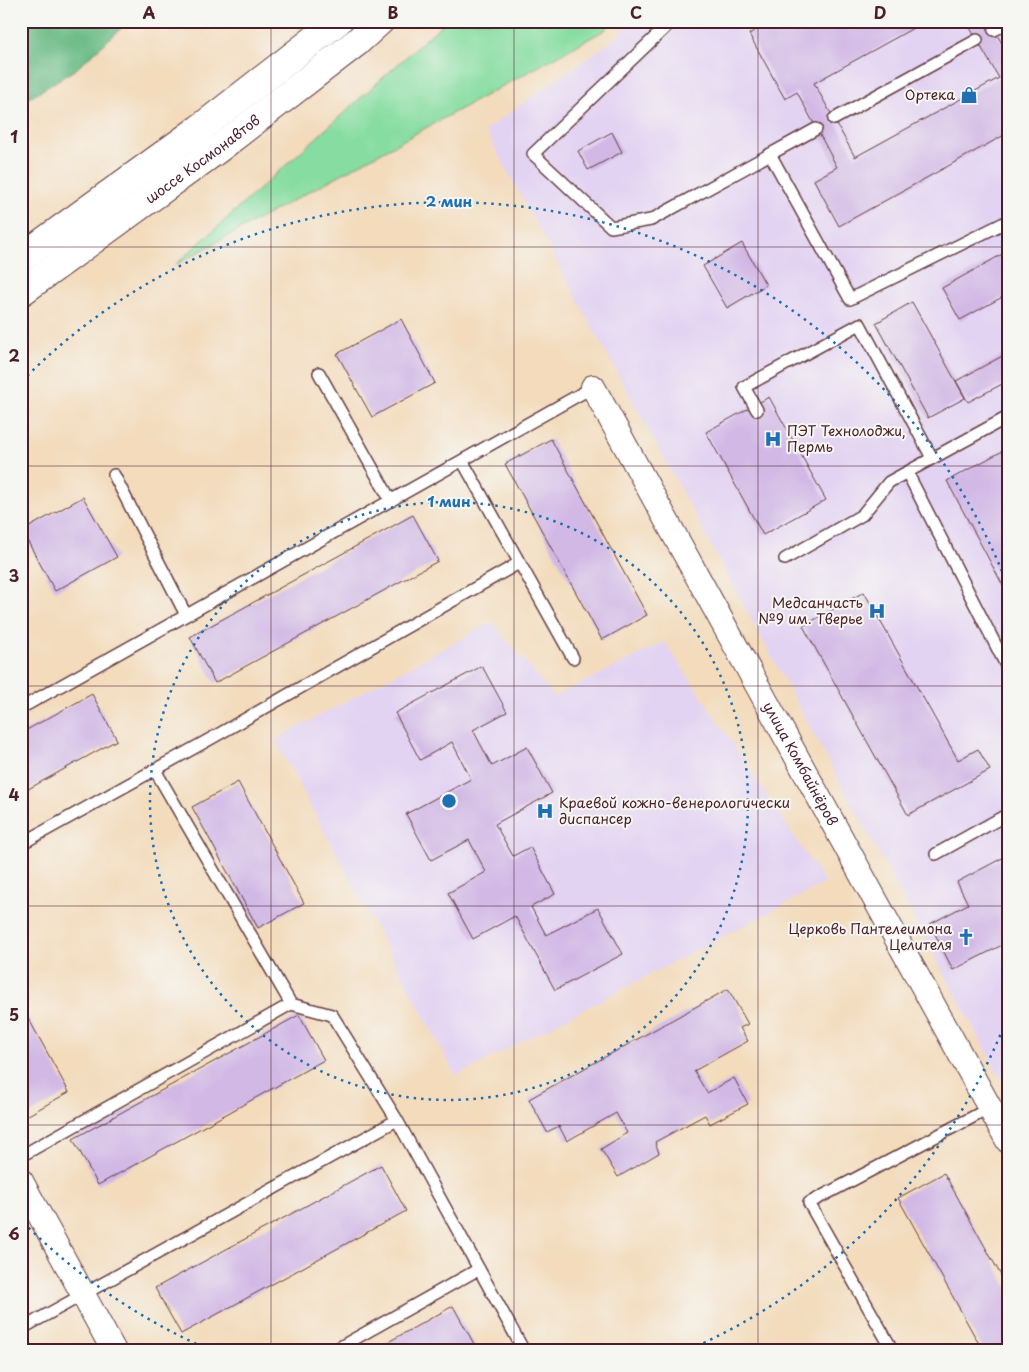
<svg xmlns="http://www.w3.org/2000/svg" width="1029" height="1372" font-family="'Playpen Sans',sans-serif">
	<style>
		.built { fill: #e3d3f2 }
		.green { fill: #87dda1; stroke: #687e66 }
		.forest { fill: #6dbc87; stroke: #5c6e59 }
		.building { fill: #d1b8e5 }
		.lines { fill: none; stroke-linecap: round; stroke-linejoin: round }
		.service-casing { stroke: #633b41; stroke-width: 14 }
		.minor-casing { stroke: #633b41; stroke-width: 26 }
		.primary-casing { stroke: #633b41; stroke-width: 30 }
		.service { stroke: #fff; stroke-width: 11 }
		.minor { stroke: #fff; stroke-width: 24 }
		.primary { stroke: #fff; stroke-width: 28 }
		.grid { fill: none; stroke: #4a1f2b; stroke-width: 1; stroke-opacity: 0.55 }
		.ring { fill: none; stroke: #1f6fb2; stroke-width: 2.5; stroke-dasharray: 2.5 5 }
		.labels { text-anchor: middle; stroke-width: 4; stroke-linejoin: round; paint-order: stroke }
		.poi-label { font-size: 14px; fill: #4a1f2b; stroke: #f6f6f2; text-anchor: end }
		.street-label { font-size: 14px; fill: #4a1f2b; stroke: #f6f6f2 }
		.centre { fill: #1f6fb2; stroke: #f6f6f2; stroke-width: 2.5 }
		.ring-label { font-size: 15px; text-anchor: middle; font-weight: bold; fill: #1f6fb2; stroke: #f6f6f2; stroke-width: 4; stroke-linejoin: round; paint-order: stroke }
		.neatline { fill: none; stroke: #4a1f2b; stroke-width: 2 }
		.grid-label { font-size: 16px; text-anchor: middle; font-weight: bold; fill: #4a1f2b }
	</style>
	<rect width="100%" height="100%" fill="#f6f6f2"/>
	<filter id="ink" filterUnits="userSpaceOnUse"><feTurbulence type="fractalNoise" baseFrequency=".02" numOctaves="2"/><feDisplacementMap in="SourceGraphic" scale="10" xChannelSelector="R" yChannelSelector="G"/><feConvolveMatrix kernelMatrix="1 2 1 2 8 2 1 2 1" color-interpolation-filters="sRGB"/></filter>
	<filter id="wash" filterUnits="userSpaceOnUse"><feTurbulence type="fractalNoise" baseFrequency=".0096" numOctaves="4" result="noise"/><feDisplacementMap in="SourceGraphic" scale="20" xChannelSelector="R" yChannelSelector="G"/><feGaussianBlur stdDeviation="1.12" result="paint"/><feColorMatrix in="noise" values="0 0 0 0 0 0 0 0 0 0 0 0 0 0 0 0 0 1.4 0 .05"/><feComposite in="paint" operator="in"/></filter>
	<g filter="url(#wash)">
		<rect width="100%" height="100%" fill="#f3dbbc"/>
		<path class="built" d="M631,21H1008V1091L485,130L616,38Z
			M492,622L554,697L665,642L825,883L456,1076L275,740Z"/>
		<path class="green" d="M446,21H612L605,30L175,265Z"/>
		<path class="forest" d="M21,21H129L76,69L21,103Z"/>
		<g id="blocks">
			<path class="building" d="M771,21H926L814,83L855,157L999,78L966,21H989L1008,54V133L839,226L814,180L837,167L797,92L785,99L749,34Z
				M612,132L622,152L588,170L578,151Z
				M742,243L766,285L727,308L703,266Z
				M1008,251V294L960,320L942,288Z
				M912,302L965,398L928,418L876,323Z
				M401,319L435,383L372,417L337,354Z
				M1008,353V381L968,402L956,381Z
				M769,397L826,500L763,535L706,432Z
				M551,439L647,615L602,640L505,464Z
				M1008,448V595L947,481Z
				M83,497L117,557L55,591L22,531Z
				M413,515L438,561L215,683L190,637Z
				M864,592L958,760L978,749L990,770L908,815L803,626Z
				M482,666L507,712L473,730L492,766L527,747L552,793L495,824L513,856L530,847L555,894L531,907L546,935L598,908L623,954L555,990L515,916L473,939L448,893L486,872L469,840L431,860L406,814L471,779L452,742L420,760L395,713Z
				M92,694L117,740L21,793V733Z
				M238,782L304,903L258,928L192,807Z
				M1008,855V942L953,970L930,924L968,904L957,882Z
				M728,989L748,1024L740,1028L748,1041L694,1071L707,1093L734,1078L748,1104L710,1124L705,1115L655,1142L659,1153L618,1177L601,1149L627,1133L616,1113L567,1141L559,1126L547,1132L529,1099Z
				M21,1005L69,1092L23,1118L21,1114Z
				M299,1015L324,1060L98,1185L73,1139Z
				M381,1165L406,1211L181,1334L155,1288Z
				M944,1173L1008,1288V1351H983L898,1198Z
				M453,1306L478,1351H372Z"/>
		</g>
	</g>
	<g filter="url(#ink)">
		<use href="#blocks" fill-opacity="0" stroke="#633b41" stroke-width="1"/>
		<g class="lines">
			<g class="service-casing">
				<path id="service" d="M672,21L533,154L611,227L651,220L816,129
					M994,30L1008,23
					M834,119L977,40
					M770,154L850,299L1008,221
					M319,373L391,501
					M757,410L744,387L860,324L932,458
					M463,462L573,658
					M907,472L1008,669
					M114,475L186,615
					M785,559L862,515L889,482L1008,417
					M21,708L593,387
					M155,770L291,1004L332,1015L397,1120L524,1351
					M21,844L212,738L519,563
					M936,854L1008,814
					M21,1156L291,1004
					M21,1329L397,1120
					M333,1351L479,1269
					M893,1351L809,1203L990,1108"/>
			</g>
			<g class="minor-casing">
				<g id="minor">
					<path id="s1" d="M593,387L1008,1141"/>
					<path d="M21,1181L114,1351"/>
				</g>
			</g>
			<g class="primary-casing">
				<g id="primary">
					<path d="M21,258L199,129L338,21"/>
					<path id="s2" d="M21,292L218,149L357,42L380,21"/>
				</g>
			</g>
			<use href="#service" class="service"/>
			<use href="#minor" class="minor"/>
			<use href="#primary" class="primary"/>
		</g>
	</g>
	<path class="grid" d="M271,21V1351M514,21V1351M758,21V1351M21,247H1008M21,466H1008M21,686H1008M21,906H1008M21,1125H1008"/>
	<g class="ring">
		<circle cx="449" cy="801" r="299"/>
		<path d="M1006 1021A599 599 0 0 1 688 1350M210 1350A599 599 0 0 1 22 1221M22 381A599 599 0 0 1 1006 581"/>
	</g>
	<defs>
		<g id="shop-bare" transform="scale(1.35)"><path d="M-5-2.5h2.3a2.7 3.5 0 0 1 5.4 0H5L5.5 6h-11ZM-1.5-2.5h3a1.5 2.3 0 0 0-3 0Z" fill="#1f6fb2" stroke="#f6f6f2" stroke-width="2.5" paint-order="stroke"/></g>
		<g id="hospital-bare" transform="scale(1.35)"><path d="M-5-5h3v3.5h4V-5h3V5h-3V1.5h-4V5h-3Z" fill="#1f6fb2" stroke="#f6f6f2" stroke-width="2.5" paint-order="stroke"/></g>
		<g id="church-bare" transform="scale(1.35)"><path d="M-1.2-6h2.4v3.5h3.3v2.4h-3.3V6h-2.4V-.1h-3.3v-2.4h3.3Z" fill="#1f6fb2" stroke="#f6f6f2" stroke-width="2.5" paint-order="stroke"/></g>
	</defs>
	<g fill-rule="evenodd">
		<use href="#shop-bare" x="969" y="95"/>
		<use href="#hospital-bare" x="773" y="439"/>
		<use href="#hospital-bare" x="877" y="611"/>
		<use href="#hospital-bare" x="545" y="811"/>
		<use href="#church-bare" x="966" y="937"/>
	</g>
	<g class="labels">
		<g class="poi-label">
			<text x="955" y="100">Ортека</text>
			<text x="787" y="436" text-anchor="start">ПЭТ Технолоджи,<tspan x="787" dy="16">Пермь</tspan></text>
			<text x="863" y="608">Медсанчасть<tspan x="863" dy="16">№9 им. Тверье</tspan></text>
			<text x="559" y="808" text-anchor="start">Краевой кожно-венерологически<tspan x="559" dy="16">диспансер</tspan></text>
			<text x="952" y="934">Церковь Пантелеимона<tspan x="952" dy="16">Целителя</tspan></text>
		</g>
		<g class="street-label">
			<text dy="5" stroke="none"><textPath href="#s2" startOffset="225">шоссе Космонавтов</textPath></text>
			<text dy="5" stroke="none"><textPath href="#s1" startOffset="430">улица Комбайнёров</textPath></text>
		</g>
	</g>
	<circle cx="449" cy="801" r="8" class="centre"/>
	<g class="ring-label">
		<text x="449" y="207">2 мин</text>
		<text x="449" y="507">1 мин</text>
	</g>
	<rect width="1029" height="1372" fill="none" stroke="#f6f6f2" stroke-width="55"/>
	<rect x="28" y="28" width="974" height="1316" class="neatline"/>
	<g class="grid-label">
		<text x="149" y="19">A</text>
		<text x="393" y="19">B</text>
		<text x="636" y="19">C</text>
		<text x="880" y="19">D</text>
		<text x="14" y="143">1</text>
		<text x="14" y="362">2</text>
		<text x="14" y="582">3</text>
		<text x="14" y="801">4</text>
		<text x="14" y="1021">5</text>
		<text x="14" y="1240">6</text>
	</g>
</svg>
